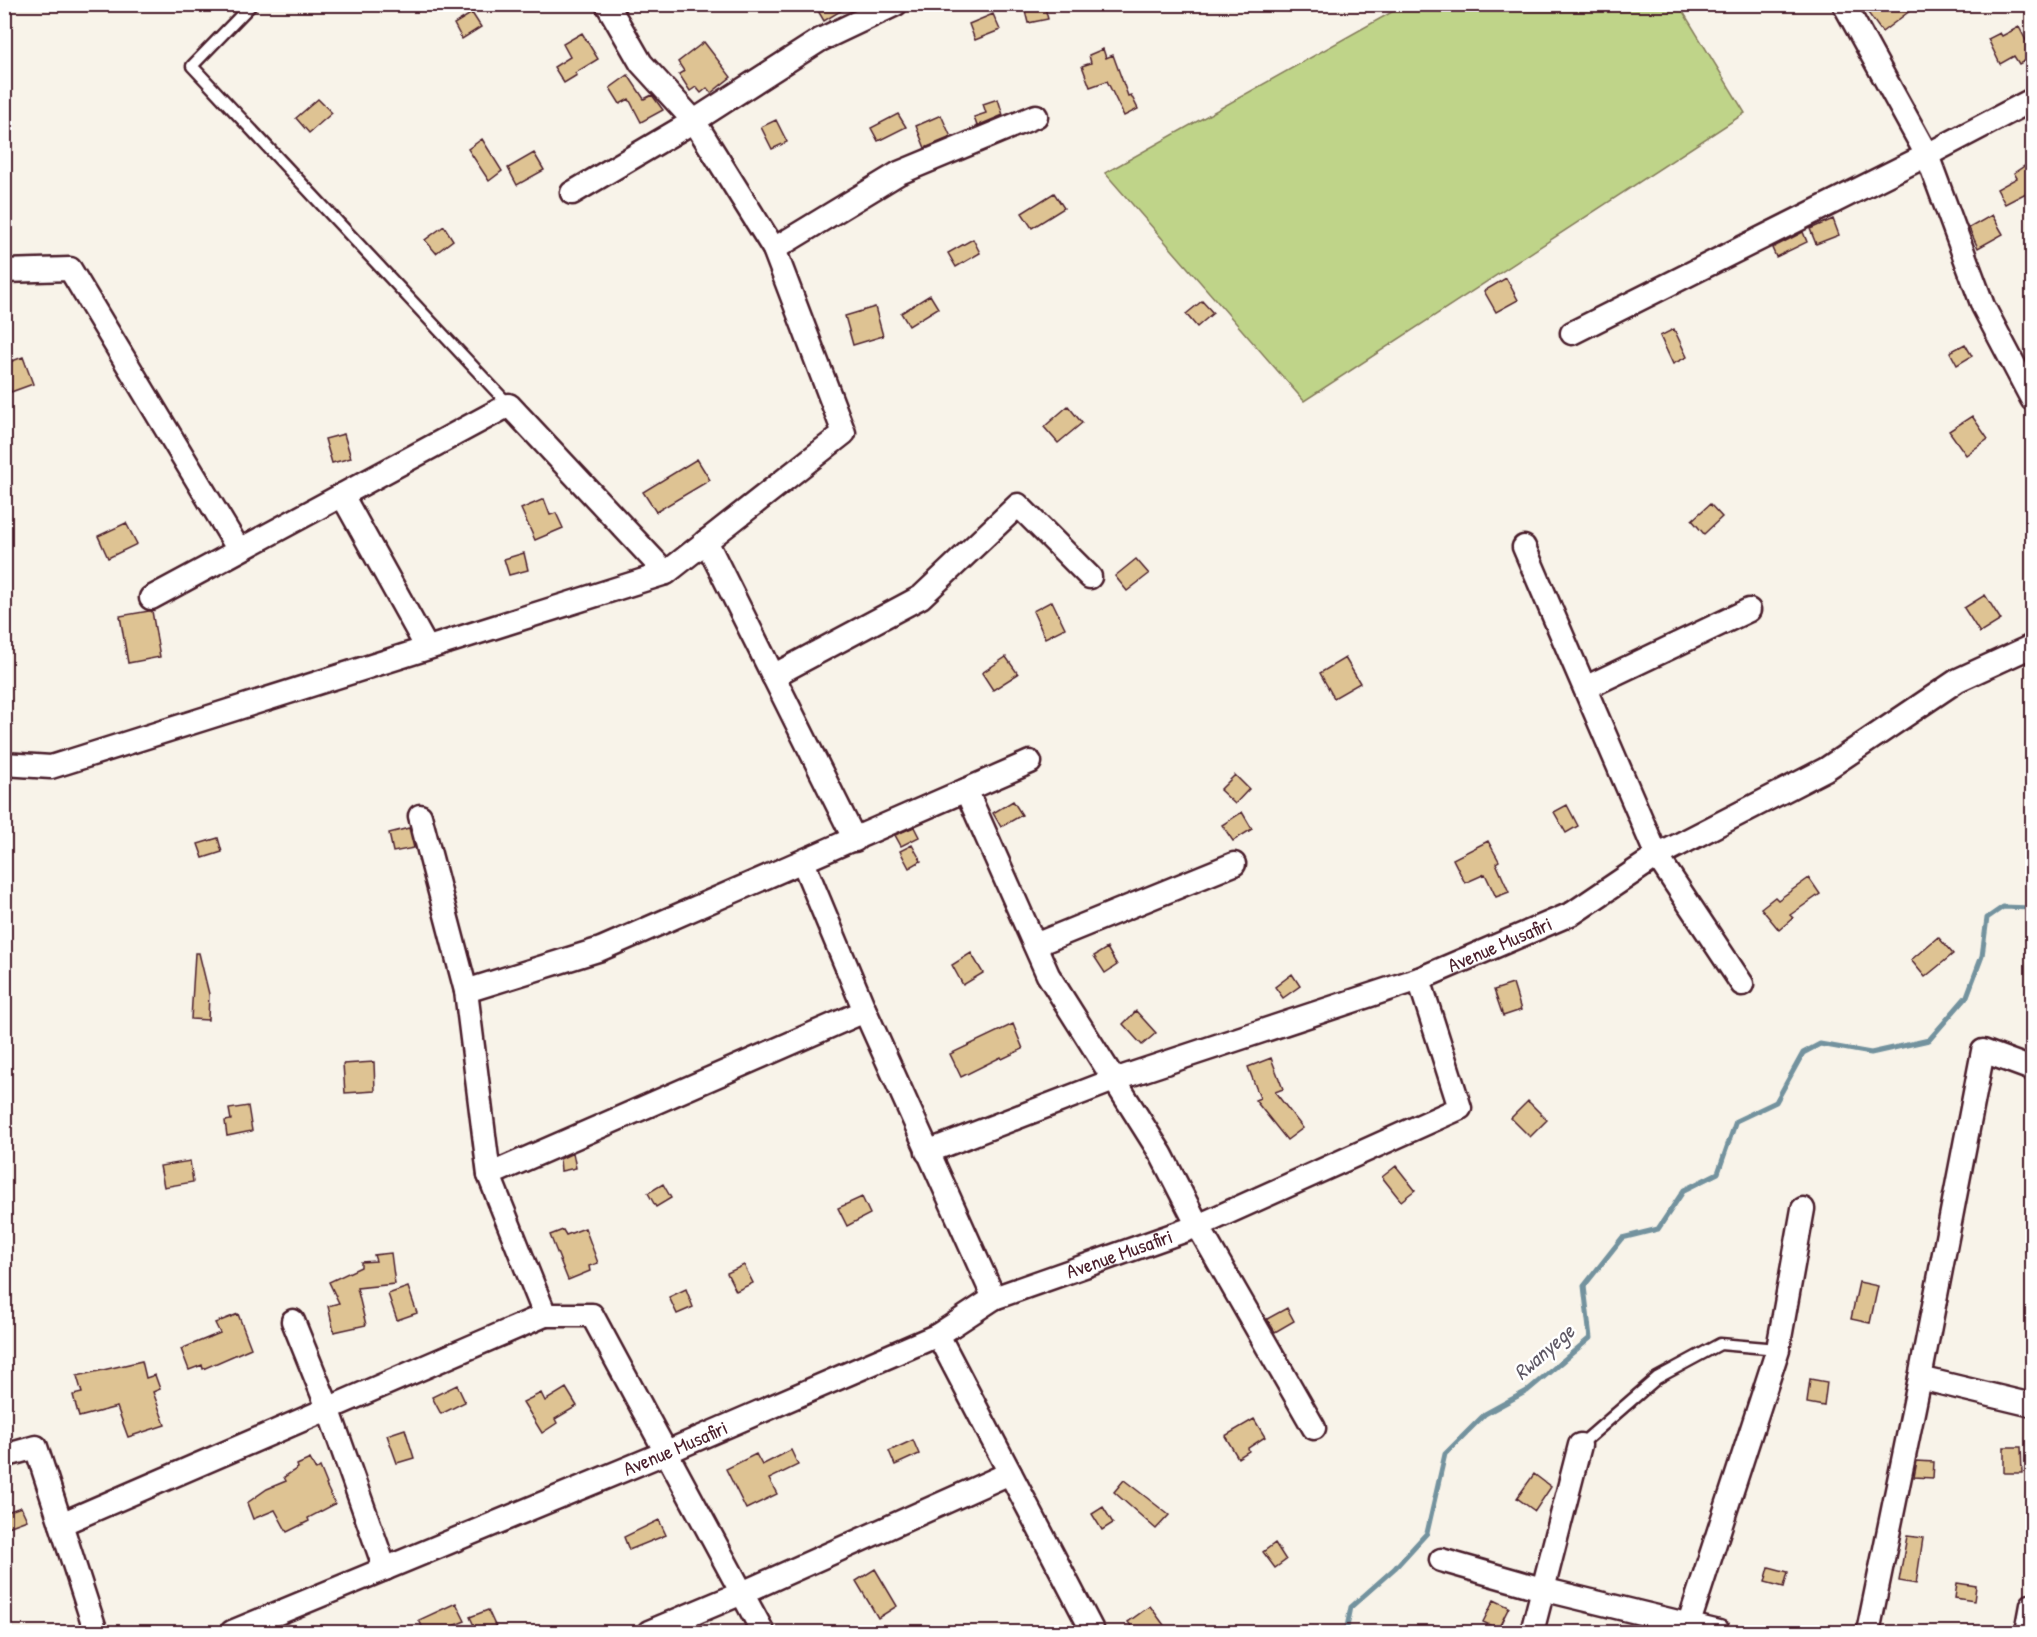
<svg xmlns="http://www.w3.org/2000/svg" width="2037" height="1637" font-family="'Patrick Hand',sans-serif">
	<style>
		.green { fill: #bfd489; stroke: #847a5a; stroke-width: 1.5 }
		.lines { fill: none; stroke-linecap: round; stroke-linejoin: round }
		.stream { stroke: #73929e; stroke-width: 5 }
		.building { fill: #dec393; stroke: #4a1f2b; stroke-width: 1.5 }
		.lane-casing { stroke: #4a1f2b; stroke-width: 15 }
		.street-casing { stroke: #4a1f2b; stroke-width: 27 }
		.lane { stroke: #fff; stroke-width: 10 }
		.street { stroke: #fff; stroke-width: 22 }
		.labels { text-anchor: middle; stroke-width: 5; stroke-linejoin: round; paint-order: stroke }
		.street-label { font-size: 20px; fill: #4a1f2b; stroke: #fff }
		.water-label { font-size: 21px; font-style: italic; fill: #5f5965; stroke: #fff }
	</style>
	<rect width="100%" height="100%" fill="#f8f3e9"/>
	<filter id="ink" filterUnits="userSpaceOnUse"><feTurbulence type="fractalNoise" baseFrequency=".0167" numOctaves="2"/><feDisplacementMap in="SourceGraphic" scale="12" xChannelSelector="R" yChannelSelector="G"/><feConvolveMatrix kernelMatrix="1 2 1 2 8 2 1 2 1" color-interpolation-filters="sRGB"/></filter>
	<g filter="url(#ink)">
		<path class="green" d="M1406,4L1679,5L1745,113L1304,401L1105,173Z"/>
		<g class="lines">
			<path class="stream" d="M1346,1632L1351,1607L1395,1568L1427,1533L1445,1454L1485,1414L1527,1391L1590,1338L1584,1286L1622,1238L1658,1229L1684,1190L1718,1173L1736,1121L1776,1102L1803,1053L1820,1044L1871,1053L1929,1040L1967,996L1982,956L1987,918L2003,907L2032,908"/>
		</g>
		<path class="building" d="M814,4H852L824,21Z
			M1034,4H1044L1048,19L1028,23L1024,7Z
			M1879,4H1919L1882,32L1868,13Z
			M472,13L481,27L462,39L454,24Z
			M993,14L1000,30L975,40L969,24Z
			M2019,27L2032,52V57L2019,64L2014,56L2000,64L1988,39L2000,33L2002,36Z
			M582,33L598,59L575,73L577,75L564,83L554,67L570,57L563,44Z
			M704,42L731,77L711,93L707,88L701,93L696,87L690,91L679,74L684,71L678,62Z
			M1103,49L1106,58L1113,55L1128,96L1131,95L1138,109L1124,116L1107,81L1090,87L1082,66L1091,63L1089,55Z
			M628,75L644,99L652,95L663,110L641,122L629,99L620,104L610,88Z
			M318,99L332,113L309,133L296,118Z
			M998,99L1003,115L977,126L974,117L986,113L983,104Z
			M898,114L906,127L878,141L871,128Z
			M941,115L951,137L925,148L916,126Z
			M776,120L787,142L772,149L761,127Z
			M482,139L502,171L489,181L468,149Z
			M534,153L544,170L517,185L508,168Z
			M2032,161V203L2026,193L2005,204L1997,189L2017,178L2014,173Z
			M1054,193L1064,208L1032,228L1022,213Z
			M1992,215L2003,234L1978,248L1969,228Z
			M1833,219L1839,235L1816,244L1810,229Z
			M444,226L453,240L436,253L425,240Z
			M1803,232L1807,242L1776,257L1772,248Z
			M973,239L980,253L956,267L948,253Z
			M1506,278L1518,300L1496,312L1484,291Z
			M930,295L938,308L909,326L901,313Z
			M1202,301L1213,313L1197,327L1186,314Z
			M875,307L883,336L853,345L845,316Z
			M1674,329L1687,357L1673,364L1660,336Z
			M1965,344L1972,356L1957,365L1950,352Z
			M23,357L33,384L11,392L4,374V364Z
			M1068,406L1082,423L1058,443L1044,427Z
			M1972,416L1988,439L1966,455L1949,431Z
			M344,434L351,458L332,463L325,439Z
			M697,459L710,480L656,512L643,492Z
			M544,499L550,515L556,513L563,528L535,540L521,509Z
			M1710,504L1722,517L1704,534L1692,520Z
			M126,523L137,544L108,558L98,536Z
			M524,553L528,570L509,575L504,559Z
			M1136,559L1149,574L1127,591L1115,576Z
			M1985,595L2001,620L1980,633L1964,608Z
			M1052,601L1065,628L1045,638L1033,611Z
			M149,611H152L160,657L128,663L120,616Z
			M1006,657L1018,674L993,690L982,673Z
			M1345,658L1360,683L1334,698L1320,673Z
			M1235,775L1249,789L1235,804L1220,790Z
			M1013,801L1022,815L1001,827L993,813Z
			M1567,805L1578,826L1566,833L1554,812Z
			M1242,812L1252,829L1233,841L1222,825Z
			M914,827L919,837L901,846L895,835Z
			M409,828L414,848L393,852L389,833Z
			M218,838L222,852L203,858L198,844Z
			M1488,841L1499,861L1496,863L1509,892L1496,897L1485,874L1465,883L1453,859Z
			M912,845L921,861L909,868L900,851Z
			M1809,878L1820,894L1790,915L1793,918L1779,930L1761,908L1775,897L1778,900Z
			M1938,937L1953,954L1925,977L1911,960Z
			M1107,948L1117,965L1105,973L1094,956Z
			M195,953H199L209,994L208,1020L191,1019Z
			M971,953L983,973L963,985L952,965Z
			M1292,974L1300,986L1283,998L1275,987Z
			M1513,984L1521,1010L1503,1016L1494,990Z
			M1136,1011L1156,1033L1142,1045L1123,1024Z
			M1013,1024L1023,1049L1002,1059L1001,1057L961,1077L950,1054Z
			M1271,1058L1283,1089L1275,1092L1303,1128L1287,1140L1255,1100L1260,1098L1248,1067Z
			M374,1062L375,1091L345,1093L343,1064Z
			M1528,1101L1547,1120L1530,1137L1511,1118Z
			M248,1106L252,1131L227,1136L225,1121L231,1120L229,1109Z
			M573,1153L576,1168L561,1171L560,1159Z
			M190,1161L193,1182L164,1187L160,1166Z
			M1396,1166L1415,1190L1401,1201L1382,1177Z
			M663,1184L671,1198L656,1207L648,1193Z
			M862,1197L870,1214L847,1226L838,1208Z
			M585,1228L598,1263L589,1266L590,1271L568,1280L550,1235L563,1230L566,1235Z
			M391,1253L395,1284L357,1288L366,1325L334,1332L328,1306L339,1303L329,1282L361,1267V1262L376,1261L374,1255Z
			M744,1265L753,1283L736,1291L727,1273Z
			M1859,1282L1878,1286L1870,1323L1851,1319Z
			M408,1287L417,1313L397,1320L388,1294Z
			M686,1289L693,1307L677,1314L669,1297Z
			M1287,1308L1294,1321L1275,1332L1267,1319Z
			M238,1314L251,1348L203,1369L202,1365L189,1370L181,1349L220,1333L215,1323Z
			M142,1361L146,1378L155,1375L160,1389L153,1392L165,1425L128,1437L117,1407L79,1417L73,1395L82,1393L77,1376Z
			M1810,1379L1827,1382L1824,1406L1807,1403Z
			M457,1385L465,1402L441,1414L432,1397Z
			M566,1388L577,1406L555,1419L557,1423L542,1433L523,1402L541,1393L545,1401Z
			M1254,1419L1265,1437L1248,1448L1249,1451L1238,1458L1225,1436Z
			M405,1429L414,1458L397,1463L387,1435Z
			M913,1440L919,1454L895,1465L889,1451Z
			M2004,1447H2021L2022,1473H2004Z
			M791,1450L798,1465L769,1479L777,1494L746,1509L726,1469L756,1454L762,1465Z
			M310,1459L316,1470L320,1467L327,1484L326,1485L335,1504L308,1518L309,1521L287,1532L275,1510L253,1519L247,1503L267,1489L286,1481L284,1477L298,1468L297,1465Z
			M1917,1461L1934,1462L1933,1478L1914,1477Z
			M1534,1474L1551,1487L1535,1511L1517,1498Z
			M1124,1480L1169,1515L1156,1529L1114,1492Z
			M21,1507L27,1520L8,1527L4,1513Z
			M1103,1507L1113,1523L1102,1530L1092,1514Z
			M659,1520L666,1535L629,1550L624,1537Z
			M1907,1536L1923,1538L1916,1584L1899,1581Z
			M1275,1543L1286,1560L1275,1568L1263,1552Z
			M1769,1567L1788,1572L1784,1587L1765,1582Z
			M875,1569L897,1606L878,1618L856,1581Z
			M1957,1583L1976,1586L1974,1601L1955,1598Z
			M1494,1600L1509,1607L1498,1629L1483,1622Z
			M456,1603L465,1621L438,1632H425L419,1620Z
			M1150,1606L1169,1632H1136L1128,1622Z
			M488,1610L498,1632H477L470,1617Z"/>
		<g class="lines">
			<g class="lane-casing">
				<path id="lane" d="M252,4L192,66L509,405
					M1580,1445L1657,1378L1720,1344L1778,1349"/>
			</g>
			<g class="street-casing">
				<g id="street">
					<path d="M1844,4L1927,155L1983,306L2032,399"/>
					<path d="M572,193L694,121L820,40L896,4"/>
					<path d="M774,249L899,173L1036,116"/>
					<path d="M4,271L70,269L239,550"/>
					<path d="M1572,333L1927,155L2032,100"/>
					<path d="M342,495L427,648"/>
					<path d="M706,541L855,840"/>
					<path d="M1524,547L1657,856L1742,984"/>
					<path d="M151,598L509,405L666,573"/>
					<path d="M773,676L921,597L1018,505L1090,577"/>
					<path d="M1585,688L1749,610"/>
					<path d="M4,764L51,767L666,573L844,433L774,249L694,121L641,63L607,4"/>
					<path d="M966,790L1048,975L1161,1154L1198,1226L1314,1428"/>
					<path d="M420,816L466,991L489,1175L545,1315H592L763,1632"/>
					<path d="M803,862L865,1011L994,1298"/>
					<path d="M1035,945L1234,864"/>
					<path d="M466,991L601,949L1030,762"/>
					<path d="M927,1152L1114,1080L1419,979"/>
					<path d="M489,1175L865,1011"/>
					<path d="M293,1321L328,1408L385,1569"/>
					<path d="M938,1335L1093,1632"/>
					<path d="M1920,1378L2032,1405"/>
					<path d="M4,1456L36,1447L96,1632"/>
					<path d="M61,1524L545,1315"/>
					<path d="M1441,1560L1542,1589L1719,1632"/>
					<path id="s1" d="M232,1632L667,1452L938,1335L994,1298L1198,1226L1460,1108L1419,979L1573,913L1657,856L1826,769L1958,680L2032,646"/>
					<path d="M649,1632L742,1593L1010,1473"/>
					<path d="M1532,1632L1580,1445"/>
					<path d="M1686,1632L1778,1349L1803,1209"/>
					<path d="M1868,1632L1920,1378L1983,1051L2032,1069"/>
					<path d="M2027,1632L2032,1605"/>
				</g>
			</g>
			<use href="#lane" class="lane"/>
			<use href="#street" class="street"/>
		</g>
	</g>
	<g class="labels">
		<g class="street-label">
			<text dy="7" stroke="none"><textPath href="#s1" startOffset="1560">Avenue Musafiri</textPath></text>
			<text dy="7" stroke="none"><textPath href="#s1" startOffset="966">Avenue Musafiri</textPath></text>
			<text dy="7" stroke="none"><textPath href="#s1" startOffset="480">Avenue Musafiri</textPath></text>
		</g>
		<g class="water-label">
			<text transform="translate(1544 1352) rotate(-41)" y="7">Rwanyege</text>
		</g>
	</g>
	<rect width="2037" height="1637" fill="none" stroke="#fff" stroke-width="24"/>
	<rect x="12" y="12" width="2013" height="1613" fill="none" stroke="#4a1f2b" stroke-width="2" filter="url(#ink)"/>
</svg>
